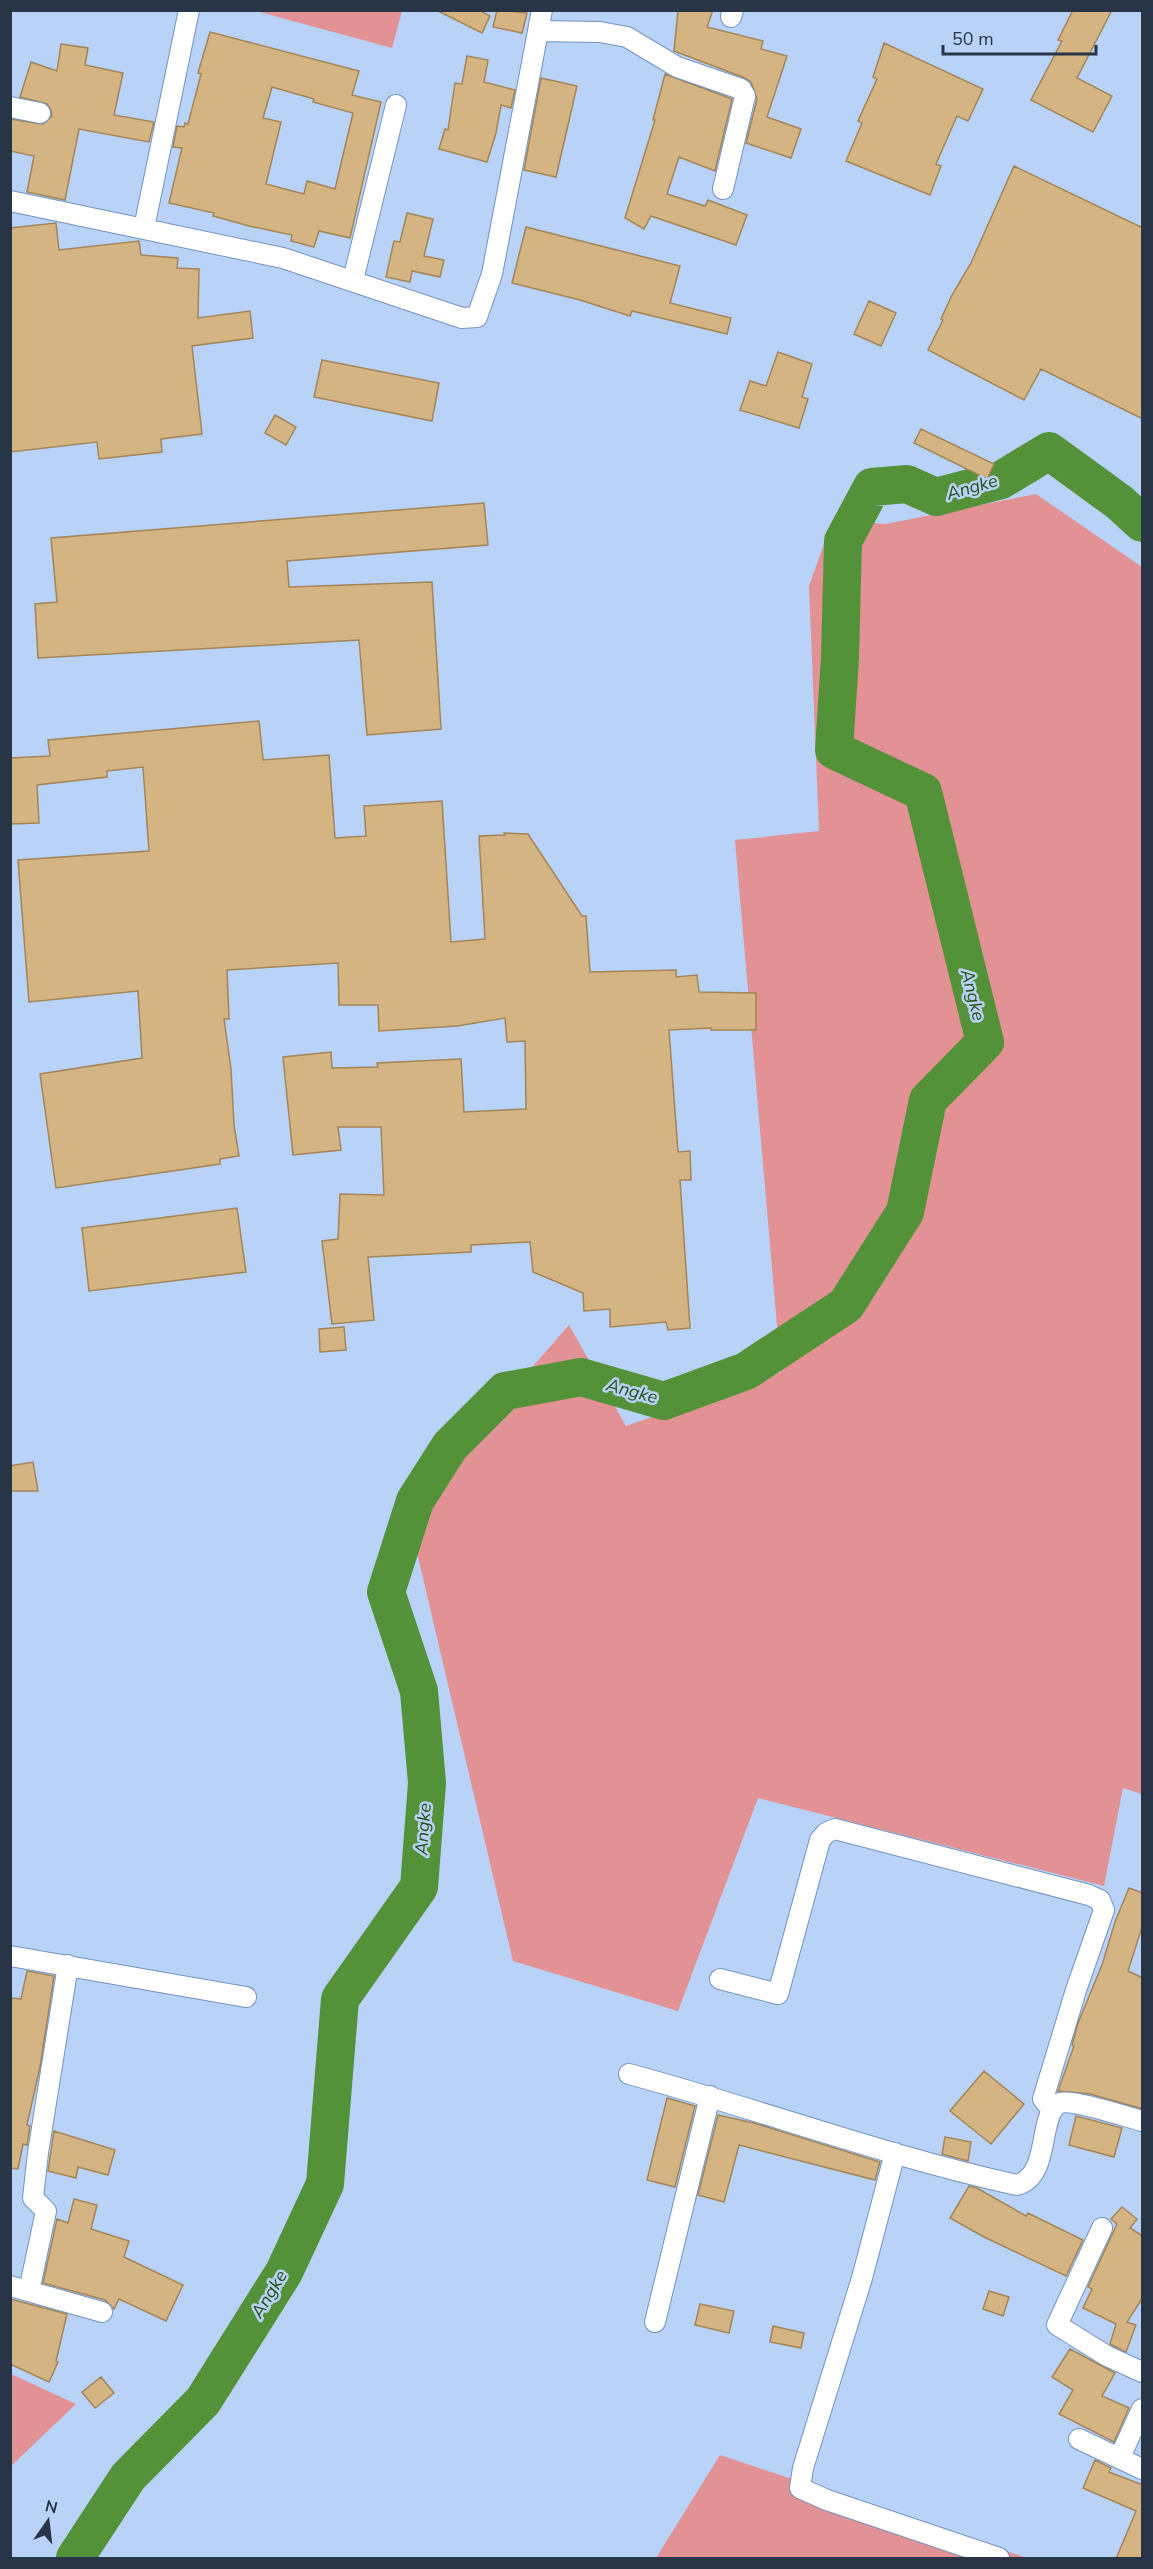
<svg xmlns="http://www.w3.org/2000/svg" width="1153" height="2569" font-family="'Nunito Sans',sans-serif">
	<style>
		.green { fill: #e29194 }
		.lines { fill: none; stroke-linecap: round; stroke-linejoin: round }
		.river { stroke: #539238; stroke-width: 38 }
		.building { fill: #d5b484; stroke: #a38556; stroke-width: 1.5; fill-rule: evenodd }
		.street-casing { stroke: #7493be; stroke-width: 22 }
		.street { stroke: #fff; stroke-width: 20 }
		.labels { text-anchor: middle; stroke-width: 5; stroke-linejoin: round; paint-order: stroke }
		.water-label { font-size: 18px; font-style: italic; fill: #254f11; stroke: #b8d2f8 }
	</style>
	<rect width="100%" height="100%" fill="#b8d2f8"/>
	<path class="green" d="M256,11H402L392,48Z
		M1036,494L1142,567V1794L1123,1788L1104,1886L758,1798L678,2011L513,1961L407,1510L569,1325L626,1426L781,1372L735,840L819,831L809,586L833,519L886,524Z
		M11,2374L76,2404L11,2466Z
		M720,2455L1027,2558H656Z"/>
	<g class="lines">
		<path class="river" d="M75,2558L128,2477L203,2401L284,2272L325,2184L340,1999L419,1887L427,1783L419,1691L386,1592L415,1501L450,1446L505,1391L581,1377L664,1401L746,1371L846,1305L905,1212L928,1100L985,1042L923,792L834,750L840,657L843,541L872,487L907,484L936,497L1001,480L1049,451L1119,502L1142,523"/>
	</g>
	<path class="building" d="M436,10H479L490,16L482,33Z
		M497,10L527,13L522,33L493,27Z
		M678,10H713L707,27L763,41L761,49L787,56L767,117L801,129L791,158L746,143L757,99L751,82L745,78L674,51Z
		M1073,10H1112L1077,78L1112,96L1093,132L1031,100L1062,41L1058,40Z
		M210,32L359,71L352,95L381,102L350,238L319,231L314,247L291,241L292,235L249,226L213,216L214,213L169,203L182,148L173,147L177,126L184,127L185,123L188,124L201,74L198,73ZM272,87L314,99L313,102L353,113L335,189L307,181L304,194L266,184L281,122L263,118Z
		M884,43L983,89L968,121L957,116L936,164L941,166L930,195L846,161L862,123L858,121L877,79L873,77Z
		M61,44L88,48L85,65L123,73L114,115L154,122L149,142L79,129L65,200L27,192L34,156L10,151V119L43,124L52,116L51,110L47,104L20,97L31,62L57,71Z
		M467,56L488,60L484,82L515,90L511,108L501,105L496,133L487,162L439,149L445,129L448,130L455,83L462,84Z
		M665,74L732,99L715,171L679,157L667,194L705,206L708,200L747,215L736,245L651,216L644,229L625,218L655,120H653Z
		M541,78L577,86L556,177L524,170Z
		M1014,166L1143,228V419L1041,369L1024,400L928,350L943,320L941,319L952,295L971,263Z
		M407,213L433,219L424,256L444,260L440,277L412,271L410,282L386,277L394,241L400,242Z
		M56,223L59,250L139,241L141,255L178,258L177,268L199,269L198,318L250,311L253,338L192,346L202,434L161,439L162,452L99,459L97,442L10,452V228Z
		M526,227L680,266L670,303L731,318L727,334L632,311L630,316L580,300L512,283Z
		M869,301L896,313L881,346L854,334Z
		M778,352L812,364L802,397L808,399L799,428L740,410L750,381L766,386Z
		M322,360L439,383L432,421L314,397Z
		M275,415L296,427L286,445L265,433Z
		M921,429L994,464L987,479L914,443Z
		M484,503L488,545L287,561L289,587L432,582L441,729L367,735L359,640L38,658L35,604L57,602L51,538Z
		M259,721L263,760L329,755L335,838L366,836L364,806L442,801L451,942L485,939L479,836L505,835L504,833L528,834L582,916H586L590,972L676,970V977L697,975L699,992L756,993V1030H711V1028L669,1030L678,1152L690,1151L691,1180H680L690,1328L668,1330L666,1322L610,1327V1309L584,1311L583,1293L533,1272L530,1242L471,1245V1252L368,1257L374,1320L332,1324L322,1241L338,1239L340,1194L384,1195L381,1127H338L341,1150L293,1155L283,1057L331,1052L332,1068L378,1067L377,1063L461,1059L464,1112L526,1109L525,1041L507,1042L505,1018L457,1026L379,1031L378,1005H339L338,963L227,970L229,1019H224L231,1069L234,1125L239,1156L220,1159V1164L56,1188L40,1074L142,1058L138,991L29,1002L18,860L149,851L143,767L107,771V777L37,785L39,823L10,824V758L50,756L48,740Z
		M237,1208L246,1272L89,1291L82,1228Z
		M344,1327L346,1350L320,1352L319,1329Z
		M33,1462L38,1491H10V1466Z
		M1129,1888L1143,1893V1924L1128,1971L1143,1978V2109L1090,2094L1058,2091L1074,2046L1072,2045L1078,2023L1102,1965L1115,1922Z
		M27,1971L54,1976L40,2067L27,2125L30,2126L27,2145L23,2144L18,2169L10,2168V2008L12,1998L21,1999Z
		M984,2071L1024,2104L991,2144L950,2111Z
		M667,2098L695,2106L675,2187L647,2180Z
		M718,2115L754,2123L880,2162L875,2180L739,2145L724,2202L698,2195Z
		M1076,2116L1122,2128L1114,2157L1069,2145Z
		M54,2131L115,2150L108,2175L78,2167L76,2178L48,2171Z
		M945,2137L971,2142L968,2161L942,2154Z
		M969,2186L977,2188L1026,2216L1028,2213L1083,2240L1066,2276L984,2237L950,2218Z
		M74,2199L97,2205L91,2229L129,2241L124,2257L183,2285L166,2321L119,2299L114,2309L105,2300L43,2283L57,2219L68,2223Z
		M1122,2207L1137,2219L1130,2228L1143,2236V2297L1127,2322L1136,2325L1126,2352L1110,2344L1116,2324L1083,2308L1092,2289L1088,2287L1117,2224L1111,2219Z
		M989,2291L1009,2297L1003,2316L983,2309Z
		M10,2299L67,2314L56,2361L58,2362L49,2382L10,2364Z
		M700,2304L734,2311L729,2333L695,2325Z
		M773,2326L804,2333L801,2348L770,2342Z
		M1070,2349L1115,2373L1102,2396L1129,2408L1114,2442L1059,2414L1073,2390L1052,2377Z
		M101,2377L114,2393L95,2408L82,2392Z
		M1095,2460L1111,2468L1109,2472L1143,2485V2559H1116L1136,2511L1083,2488Z"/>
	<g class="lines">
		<g class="street-casing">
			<path id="street" d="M731,17L733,10
				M539,31L600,32L627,37L677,67L741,89L745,96L723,189
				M10,107L40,113
				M10,201L283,258L462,318L477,317L492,274L542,10
				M144,228L189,10
				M353,280L396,105
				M10,1956L246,1997
				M720,1979L778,1994L820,1840L826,1833L835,1829L1089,1895L1100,1900L1104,1910L1076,1990L1043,2099L1052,2110
				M629,2074C759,2109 885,2156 1017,2185C1052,2175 1037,2113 1060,2103C1073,2099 1127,2117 1142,2121
				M895,2153L862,2278L803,2468L800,2488L827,2500L999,2558
				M1102,2228L1057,2325L1107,2356L1142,2372
				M10,2286L102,2312
				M29,2291L46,2211L33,2198L38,2153L68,1965
				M655,2322L710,2096
				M1079,2439L1142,2469
				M1120,2457L1142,2409"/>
		</g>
		<use href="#street" class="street"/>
	</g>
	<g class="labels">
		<g class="water-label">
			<text transform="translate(972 487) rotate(-16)" y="6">Angke</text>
			<text transform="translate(973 995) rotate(76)" y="6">Angke</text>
			<text transform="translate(632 1391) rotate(15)" y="6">Angke</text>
			<text transform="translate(423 1829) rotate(-86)" y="6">Angke</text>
			<text transform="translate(269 2294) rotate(-59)" y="6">Angke</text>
		</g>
	</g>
	<rect width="1153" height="2569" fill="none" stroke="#283547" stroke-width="24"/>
	<g transform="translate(48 2521) rotate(14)" stroke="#b8d2f8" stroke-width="4.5" paint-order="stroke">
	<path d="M0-4.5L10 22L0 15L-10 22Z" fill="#283547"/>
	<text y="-9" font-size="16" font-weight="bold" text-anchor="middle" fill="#283547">N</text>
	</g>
	<path d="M943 45v9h153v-9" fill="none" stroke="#283547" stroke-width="3"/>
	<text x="952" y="45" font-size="18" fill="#283547" stroke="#b8d2f8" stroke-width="4.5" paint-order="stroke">50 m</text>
</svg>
